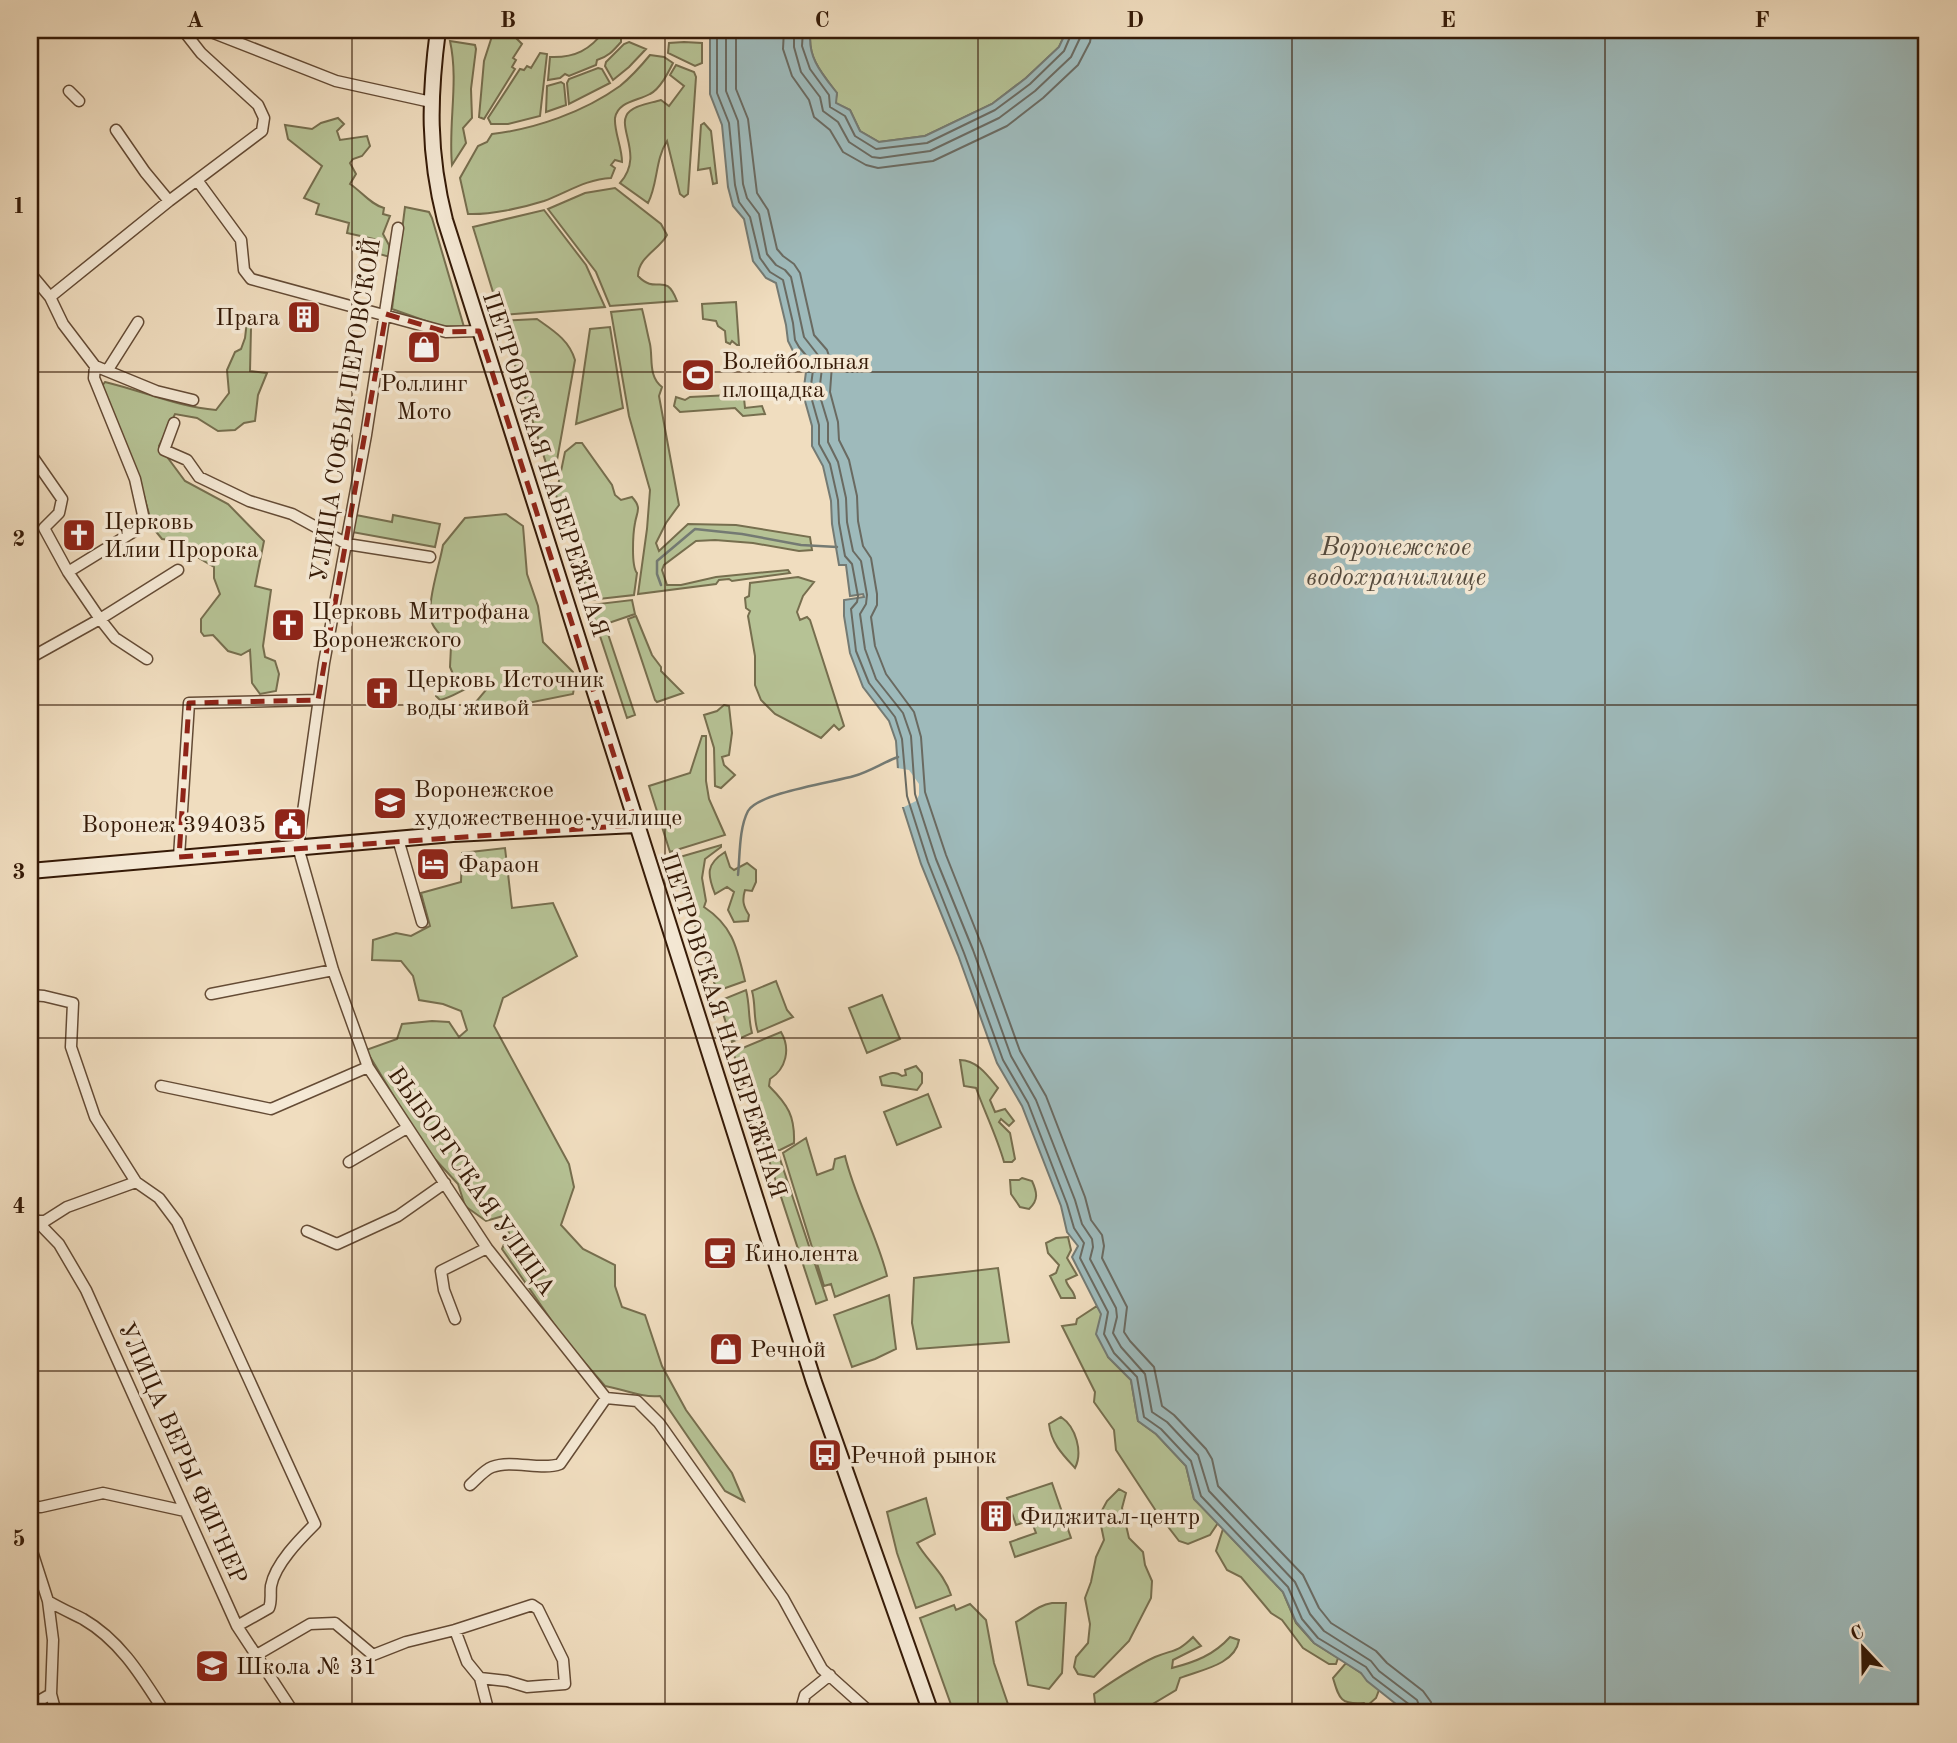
<svg xmlns="http://www.w3.org/2000/svg" width="1957" height="1743" font-family="'Old Standard TT',serif">
	<style>
		.green { fill: #b6c295; stroke: #766e4e; stroke-width: 2 }
		.water { fill: #9ebabb; stroke: #747a73; stroke-width: 2 }
		.pier { fill: #f0ddbf }
		.lines { fill: none; stroke-linecap: round; stroke-linejoin: round }
		.shore { stroke: #6a6a61; stroke-width: 2 }
		.stream { stroke: #747a73; stroke-width: 2.5 }
		.street-casing { stroke: #644b35; stroke-width: 13 }
		.secondary-casing { stroke: #351a07; stroke-width: 18 }
		.street { stroke: #f5e9d5; stroke-width: 10 }
		.secondary { stroke: #f5e9d5; stroke-width: 14 }
		.marked { fill: none; stroke: #8f2418; stroke-width: 5; stroke-dasharray: 14 9; stroke-linejoin: round }
		.grid { fill: none; stroke: #351a07; stroke-width: 2; stroke-opacity: 0.55 }
		.labels { text-anchor: middle; stroke-width: 7; stroke-linejoin: round; paint-order: stroke }
		.poi-label { font-size: 24px; fill: #351a07; stroke: #f5e9d5; text-anchor: start }
		.street-label { font-size: 24px; fill: #351a07; stroke: #f5e9d5 }
		.water-label { font-size: 26px; font-style: italic; fill: #544a3d; stroke: #f5e9d5 }
		.neatline { fill: none; stroke: #351a07; stroke-width: 2.5 }
		.grid-label { font-size: 23px; text-anchor: middle; font-weight: bold; fill: #351a07 }
	</style>
	<rect width="100%" height="100%" fill="#f0ddbf"/>
	<filter id="stains"><feTurbulence type="fractalNoise" baseFrequency=".00286" numOctaves="4"/><feColorMatrix values="0 0 0 0 .2 0 0 0 0 .09 0 0 0 0 .02 0 0 0 .5 -.17"/></filter>
	<radialGradient id="worn" r=".72"><stop offset=".6" stop-color="#630" stop-opacity="0"/><stop offset="1" stop-color="#630" stop-opacity=".3"/></radialGradient>
	<path class="green" d="M494,30H508L522,44L513,58L516,60L512,67L515,69L484,119L479,117L484,61Z
		M605,30H629L621,38V42C613,51 608,57 597,60L596,65L569,76L565,74L560,78L548,80L550,57C575,58 590,50 605,30Z
		M811,30H1067L1059,47L1026,78L992,104L925,136L879,142L860,131L850,110L835,103L837,93C822,74 806,56 811,30Z
		M450,41L475,45L476,49L471,89L472,118L463,128L466,143L452,165C448,123 459,82 450,41Z
		M629,42L646,49L629,67L613,80L605,66L606,62L624,44Z
		M684,42L702,43V63L695,66L668,53L669,43Z
		M540,53L547,54L540,116L508,124H491L488,118L520,69L524,70L527,66L531,68Z
		M650,55L664,57L673,63C668,73 660,89 650,94C638,101 618,101 615,118C614,132 622,147 622,162L615,160L611,165L615,168L611,178C586,179 566,193 544,201C522,208 490,215 468,214L460,178L478,146L487,142L492,134C535,129 584,112 620,86C631,77 641,66 650,55Z
		M676,65L694,72L696,77L688,194L684,197L680,194L667,141C655,160 658,184 648,203L620,183C646,154 613,125 630,111C638,104 652,103 661,100L669,106L684,86L670,75Z
		M598,68L602,69L610,83L569,104L567,83L569,79Z
		M561,82L564,84L566,105L546,112L547,86Z
		M338,118L344,124L337,131L340,140L367,136L370,146L362,156L353,159L350,163L356,174L350,184C361,191 371,205 384,208L383,214L390,216L383,234L389,245L390,257L372,252L374,239L347,233L349,223L316,214L319,204L304,198L322,166L288,139L285,125L312,129L321,123Z
		M704,123L711,131L717,183L713,184L710,168L698,170L701,125Z
		M615,188L661,224L667,235C659,250 638,257 638,276C657,296 665,270 677,301L610,306L596,272L548,209L585,193Z
		M405,207L429,212L432,218L464,327L440,326L392,309Z
		M544,210L586,265L605,307L500,315L473,227Z
		M736,302L739,345H737L732,341L730,344L726,342L725,331L718,326L716,321L703,319L702,304Z
		M642,309C645,320 647,332 650,344C653,359 648,376 662,387L659,396L679,505L666,523L656,543L659,551L688,524L736,525L810,537L812,550L799,551L753,543L715,540L696,541L664,565L662,570L667,585H681L716,577L788,570L790,573L732,581L729,579L719,580L716,584L638,594L647,529L650,490L629,416L611,312Z
		M537,319C554,331 569,340 575,360L554,477L551,479L501,321Z
		M247,321L253,322L251,328L250,371L267,373L258,395L255,421L244,423L235,430L218,431L197,418L175,414L159,446L185,481L228,504L264,541L255,586L271,590L263,646L265,657L275,661L279,674L276,691L260,694L252,683L250,650L241,655L228,651L213,635L204,636L201,632V619L220,594L214,578V567L187,551L179,541L162,539L153,528L140,482L102,386L105,382C143,391 178,407 216,410L229,393L227,370L235,352L241,349L245,338Z
		M610,327L623,408L576,424L590,329Z
		M743,388L745,408L762,406L765,414L743,416L735,408L680,412L674,406L676,397L685,400L690,397L731,395Z
		M576,443H582L612,485L615,495L621,500L632,497C642,508 637,511 635,523C633,533 631,566 637,573L634,595L590,600L556,495L565,452Z
		M506,514L523,526L527,574L538,606L543,642L573,672L575,682L573,694L483,712L476,707L475,703L486,690L483,685C467,684 456,697 440,700L436,696V687L453,674L450,667L451,646C445,639 437,633 433,625C424,609 440,564 443,545L465,518Z
		M356,515L392,522L393,515L440,524L435,547L352,532Z
		M798,577L814,582L803,596L797,612L800,620L807,617L810,620L844,726L839,730L834,725L821,738L775,714L761,700L755,685V656L748,616L750,611L746,608L745,598L749,596L750,583Z
		M632,600L635,614L597,627L590,605Z
		M636,616L652,655L661,667V671L683,693L657,702L655,700L628,619Z
		M607,631L635,715L627,718L599,633Z
		M724,705L729,706L732,733L729,755L722,757L724,765L735,775L721,788L715,786L714,748L704,715L717,711Z
		M702,736H706V781L709,799L725,835L670,852L649,786L690,773Z
		M721,845V847L705,859L702,878L706,901L704,907C733,926 737,948 745,981L717,991L673,859Z
		M505,848L512,908L553,903L577,956L503,998L494,1026L569,1164L574,1187L561,1225L583,1249L615,1265V1286L622,1307L645,1315L662,1366L686,1410L732,1473L744,1501L725,1491L660,1396C641,1398 623,1389 605,1386L565,1340L502,1249L509,1233L503,1216L486,1221L465,1206L458,1184L434,1158L411,1125L366,1050L397,1039L402,1024L432,1021L449,1022L459,1037L467,1030L461,1011L443,1004L419,1000L413,976L401,961L372,960L373,940L396,933L411,936L430,926L421,893L461,882L462,853Z
		M725,852L730,867L734,870L747,863L756,870V882L752,891L745,890C742,900 743,906 749,915L748,921L734,922L728,910L734,892L727,887L715,894C707,874 706,864 725,852Z
		M776,981L787,1010L793,1017L758,1032C753,1018 756,1005 752,991Z
		M746,990C750,1005 748,1018 752,1033L732,1042L719,1001Z
		M882,995L900,1039L867,1053L849,1008Z
		M781,1032C791,1049 786,1069 770,1079L769,1086C788,1105 795,1116 794,1143L780,1150L766,1151L733,1052Z
		M960,1060C977,1060 988,1076 998,1088L990,1100L995,1112L1005,1109L1014,1121L1009,1126L1001,1119L999,1122L1010,1133L1015,1159L1012,1162H1004C997,1137 985,1113 976,1088L964,1086Z
		M916,1066L922,1073V1083L917,1090L882,1085L880,1077C888,1074 895,1070 902,1076L906,1075L905,1070Z
		M928,1094L941,1127L897,1145L884,1112Z
		M806,1138L817,1175L833,1169L835,1159L845,1156C855,1198 877,1235 887,1276L835,1297L831,1284L824,1286L783,1153Z
		M779,1156L827,1300L816,1304L769,1160Z
		M1022,1178L1032,1181C1037,1192 1039,1200 1029,1209L1020,1207L1011,1194L1010,1180H1019Z
		M1068,1237L1071,1250L1067,1258L1077,1275L1066,1280C1067,1287 1074,1290 1075,1298H1061L1050,1276L1056,1273L1059,1265L1048,1253L1046,1243L1056,1238Z
		M998,1268L1009,1342L917,1349L912,1323L914,1278Z
		M889,1295L896,1349L875,1359L852,1367L834,1315Z
		M1097,1306L1102,1314L1108,1357L1131,1380L1138,1421L1156,1434L1186,1466L1194,1499L1218,1523L1210,1535L1188,1544L1179,1541L1156,1511L1116,1450L1114,1430L1094,1402L1095,1392L1062,1326L1076,1324L1077,1319Z
		M1061,1417C1076,1427 1083,1452 1075,1468C1063,1455 1051,1443 1049,1424Z
		M1052,1483L1071,1538L1015,1557L1010,1542L1036,1533L1031,1520L1016,1525L1007,1498Z
		M1119,1489L1126,1493L1122,1508L1129,1538L1143,1552L1145,1565L1152,1581L1151,1598L1129,1641L1094,1677L1078,1674L1074,1667L1076,1657L1088,1643L1090,1624L1085,1598L1091,1582L1096,1557L1104,1540L1099,1516L1107,1501Z
		M926,1498L935,1534L917,1543C928,1562 944,1573 951,1595L916,1608L897,1553L887,1512Z
		M1223,1529L1283,1592L1296,1623L1314,1643L1338,1658L1336,1664H1329L1303,1648L1282,1620L1271,1613L1241,1577L1227,1570L1216,1551Z
		M1052,1603H1066L1062,1673L1049,1689L1028,1685L1016,1622C1029,1615 1038,1605 1052,1603Z
		M970,1604L986,1620L994,1663L1011,1713H954L920,1618L954,1605L956,1610Z
		M1193,1637L1201,1646L1173,1660L1172,1668C1195,1662 1214,1655 1230,1637L1239,1640C1235,1665 1200,1670 1180,1678L1176,1690L1146,1708H1110L1104,1713H1092L1096,1711L1094,1694C1113,1681 1133,1667 1155,1657C1174,1649 1177,1653 1193,1637Z
		M1346,1663L1361,1673L1379,1690L1376,1698L1367,1706L1364,1703C1340,1705 1339,1698 1333,1678Z"/>
	<path class="water" d="M710,30H811C806,56 822,74 837,93L836,103L850,110L860,131L879,142L925,136L992,104L1026,78L1059,47L1067,30H1927V1713H1413L1401,1708L1367,1681L1361,1673L1314,1643L1296,1622L1283,1592L1194,1499L1186,1466L1156,1434L1138,1421L1131,1380L1108,1357L1096,1334L1101,1314L1072,1257L1078,1246L1067,1232L1061,1206L1022,1106L997,1063L958,955L921,864L900,798L896,741L889,721L863,687L850,653L844,616V600L864,597L863,594L850,596L846,565H839L832,524L831,501L823,466L812,446V426L803,394L806,372L804,363L793,351L788,341L786,325L776,283L766,278L753,261L744,219L733,206L728,187L722,125L710,94Z"/>
	<path class="pier" d="M897,768L909,770L919,784V795L916,801L904,807H899L896,798L893,770Z"/>
	<g class="lines">
		<path class="shore" d="M717,30V93L729,123L735,185L739,202L750,217L760,258L770,272L783,280L793,323L795,340L799,347L810,360L813,370L810,393L819,425V444L830,464L838,500L839,523L845,556L852,564L858,596L857,602L851,609L856,651L869,683L895,717L902,739L907,796L928,862L964,953L1003,1060L1028,1103L1067,1204L1074,1228L1084,1243L1080,1258L1108,1312L1104,1334L1114,1353L1137,1377L1144,1417L1161,1429L1191,1461L1201,1496L1288,1587L1302,1619L1318,1638L1366,1667L1373,1677L1410,1705L1413,1713
			M726,30V91L738,121L743,184L747,198L759,214L767,254L776,265L785,270L791,277L804,337L818,355L822,368L819,393L828,423V442L838,462L846,498L847,522L853,551L861,561L867,595L866,604L860,614L865,649L876,679L903,713L911,736L915,794L936,859L973,950L1011,1056L1036,1100L1075,1200L1082,1224L1092,1239L1093,1247L1090,1259L1116,1308L1117,1317L1113,1333L1121,1347L1145,1374L1152,1412L1167,1422L1198,1455L1209,1491L1295,1582L1310,1614L1324,1631L1371,1661L1379,1671L1417,1700L1422,1713
			M736,30V89L748,119L757,193L768,210L777,249L783,256L794,264L800,273L814,335L827,350L832,365L830,392L838,422L839,440L849,460L857,496L858,521L863,546L871,558L877,594V605L871,617L875,646L886,674L914,712L921,737L925,792L946,855L982,946L1020,1051L1046,1096L1085,1197L1091,1220L1102,1235L1104,1246L1102,1258L1127,1307L1124,1332L1130,1341L1154,1367L1162,1406L1174,1415L1206,1449L1212,1459L1218,1486L1303,1575L1319,1608L1331,1623L1376,1651L1387,1663L1423,1691L1431,1702L1432,1713
			M784,30L783,49L792,76L809,100L814,117L830,130L843,152L866,165L878,168L933,161L1007,126L1043,98L1078,65L1090,42L1092,30
			M794,30V47L801,72L820,97L823,111L838,122L849,142L872,157L880,158L930,151L999,118L1035,91L1071,57L1080,38L1082,30
			M803,30L802,46L810,69L829,95L830,107L845,116L855,136L876,149L927,143L995,110L1030,84L1064,51L1073,30"/>
		<path class="stream" d="M661,585L657,574V561L695,529L742,534L801,545L837,547
			M738,875C740,855 739,828 748,811C758,793 834,782 854,776C869,772 884,762 898,757"/>
		<g class="street-casing">
			<path id="street" d="M206,30L336,81L431,102
				M69,91L79,101
				M116,130L145,172L169,201
				M197,180L241,240L244,270L251,279L446,332L479,331
				M398,228L366,435L324,663L298,847L333,970L368,1067L487,1248L606,1398L637,1401L659,1423L783,1598L822,1669L871,1713
				M30,273L50,297L63,324L95,366L156,391L193,400
				M50,297L169,201L262,131L264,118L258,105L201,53L183,30
				M30,316V318
				M107,371L138,322
				M174,423L164,450L187,460L199,477L249,501L292,514L347,544L430,557
				M30,453L62,499L59,513L44,528L68,572L100,619L115,638L147,659
				M68,572L133,532L143,515L135,479L94,378L95,366
				M30,658L100,619L178,570
				M398,839L422,922
				M179,857L189,703L318,700
				M211,994L333,970
				M30,995L44,996L73,1003L71,1047L95,1117L136,1182L159,1198L177,1222L315,1524C300,1539 275,1564 271,1586C270,1594 272,1600 269,1608L237,1626
				M161,1086L271,1109L368,1067
				M349,1162L407,1128
				M30,1214L59,1244L86,1290L237,1626L294,1713
				M33,1221H45L67,1207L136,1182
				M307,1231L337,1244L398,1216L445,1183
				M455,1319L444,1290L441,1271L487,1248
				M470,1485C476,1480 484,1470 492,1467C512,1459 541,1471 560,1464L606,1398
				M30,1507H41L103,1493L185,1511
				M30,1545L48,1601C60,1608 71,1613 83,1619C121,1641 142,1677 165,1713
				M48,1601L53,1640L51,1694L56,1713
				M455,1630L467,1662L480,1678L489,1713
				M255,1656L310,1624L335,1623L373,1655L406,1642L455,1630L532,1605L538,1609L563,1660L565,1684L527,1687L507,1681L480,1678
				M30,1706L51,1694
				M800,1713L805,1695L830,1675"/>
		</g>
		<g class="secondary-casing">
			<path id="secondary" d="M438,30C429,98 428,153 445,220L814,1382L931,1713
				M30,871L453,834L636,825"/>
		</g>
		<use href="#street" class="street"/>
		<use href="#secondary" class="secondary"/>
	</g>
	<path class="marked" d="M386,314L446,332L479,331L636,825L179,857L189,703L318,700Z"/>
	<path class="grid" d="M352,30V1713M665,30V1713M978,30V1713M1292,30V1713M1605,30V1713M30,372H1927M30,705H1927M30,1038H1927M30,1371H1927"/>
	<defs>
		<g id="building-square" transform="scale(1.75)"><rect x="-9" y="-9" width="18" height="18" rx="4" fill="#8f2418" stroke="#f5e9d5"/><path d="M-4-6H4V6H1V3H-1V6H-4ZM-2.5-4.3h1.7v1.8h-1.7ZM.8-4.3h1.7v1.8H.8ZM-2.5-1h1.7V.8h-1.7ZM.8-1h1.7V.8H.8Z" fill="#fff"/></g>
		<g id="shop-square" transform="scale(1.75)"><rect x="-9" y="-9" width="18" height="18" rx="4" fill="#8f2418" stroke="#f5e9d5"/><path d="M-5-2.5h2.3a2.7 3.5 0 0 1 5.4 0H5L5.5 6h-11ZM-1.5-2.5h3a1.5 2.3 0 0 0-3 0Z" fill="#fff"/></g>
		<g id="stadium-square" transform="scale(1.75)"><rect x="-9" y="-9" width="18" height="18" rx="4" fill="#8f2418" stroke="#f5e9d5"/><path d="M0-5a6.5 5 0 1 0 0 10a6.5 5 0 1 0 0-10ZM-3.5-1.8h7v3.6h-7Z" fill="#fff"/></g>
		<g id="church-square" transform="scale(1.75)"><rect x="-9" y="-9" width="18" height="18" rx="4" fill="#8f2418" stroke="#f5e9d5"/><path d="M-1.2-6h2.4v3.5h3.3v2.4h-3.3V6h-2.4V-.1h-3.3v-2.4h3.3Z" fill="#fff"/></g>
		<g id="university-square" transform="scale(1.75)"><rect x="-9" y="-9" width="18" height="18" rx="4" fill="#8f2418" stroke="#f5e9d5"/><path d="M0-5L7-2L0 1L-7-2ZM-4 1L0 2.5L4 1V4Q0 6-4 4Z" fill="#fff"/></g>
		<g id="civic-square" transform="scale(1.75)"><rect x="-9" y="-9" width="18" height="18" rx="4" fill="#8f2418" stroke="#f5e9d5"/><path d="M-.6-6.5H3V-4.5H.6V-3L4-1V1h2V6H-6V1h2V-1L-.6-3ZM-1.2 2.5V6h2.4V2.5Z" fill="#fff"/></g>
		<g id="hotel-square" transform="scale(1.75)"><rect x="-9" y="-9" width="18" height="18" rx="4" fill="#8f2418" stroke="#f5e9d5"/><path d="M-6-4.5h1.5V1H6V5H4.5V3h-9V5H-6ZM-4 0a1.8 1.8 0 1 1 3.6 0ZM.5 0V-2.5h3Q6-2.5 6 0Z" fill="#fff"/></g>
		<g id="cafe-square" transform="scale(1.75)"><rect x="-9" y="-9" width="18" height="18" rx="4" fill="#8f2418" stroke="#f5e9d5"/><path d="M-5.5-4.5H6V0H3Q3 3.5 0 3.5H-2.5Q-5.5 3.5-5.5 0ZM3-3.2v2h1.7v-2ZM-6 4.5H4V6H-6Z" fill="#fff"/></g>
		<g id="bus-square" transform="scale(1.75)"><rect x="-9" y="-9" width="18" height="18" rx="4" fill="#8f2418" stroke="#f5e9d5"/><path d="M-5-6H5V4H4V6H2V4H-2V6H-4V4H-5ZM-3.5-4V0h7V-4ZM-3.5 1.2v1.5H-2V1.2ZM2 1.2v1.5H3.5V1.2Z" fill="#fff"/></g>
		<g id="school-square" transform="scale(1.75)"><rect x="-9" y="-9" width="18" height="18" rx="4" fill="#8f2418" stroke="#f5e9d5"/><path d="M0-5L7-2L0 1L-7-2ZM-4 1L0 2.5L4 1V4Q0 6-4 4Z" fill="#fff"/></g>
	</defs>
	<g fill-rule="evenodd">
		<use href="#building-square" x="304" y="317"/>
		<use href="#shop-square" x="424" y="347"/>
		<use href="#stadium-square" x="698" y="375"/>
		<use href="#church-square" x="79" y="535"/>
		<use href="#church-square" x="288" y="625"/>
		<use href="#church-square" x="382" y="693"/>
		<use href="#university-square" x="390" y="803"/>
		<use href="#civic-square" x="290" y="824"/>
		<use href="#hotel-square" x="433" y="864"/>
		<use href="#cafe-square" x="720" y="1253"/>
		<use href="#shop-square" x="726" y="1349"/>
		<use href="#bus-square" x="825" y="1455"/>
		<use href="#building-square" x="996" y="1516"/>
		<use href="#school-square" x="212" y="1666"/>
	</g>
	<g class="labels">
		<g class="poi-label">
			<text x="280" y="325" text-anchor="end">Прага</text>
			<text x="722" y="369">Волейбольная<tspan x="722" dy="28">площадка</tspan></text>
			<text x="424" y="391" text-anchor="middle">Роллинг<tspan x="424" dy="28">Мото</tspan></text>
			<text x="104" y="529">Церковь<tspan x="104" dy="28">Илии Пророка</tspan></text>
			<text x="312" y="619">Церковь Митрофана<tspan x="312" dy="28">Воронежского</tspan></text>
			<text x="406" y="687">Церковь Источник<tspan x="406" dy="28">воды живой</tspan></text>
			<text x="414" y="797">Воронежское<tspan x="414" dy="28">художественное училище</tspan></text>
			<text x="266" y="832" text-anchor="end">Воронеж 394035</text>
			<text x="458" y="872">Фараон</text>
			<text x="744" y="1261">Кинолента</text>
			<text x="750" y="1357">Речной</text>
			<text x="850" y="1463">Речной рынок</text>
			<text x="1020" y="1524">Фиджитал-центр</text>
			<text x="236" y="1674">Школа № 31</text>
		</g>
		<g class="street-label">
			<text transform="translate(345 410) rotate(-81)" y="8">УЛИЦА СОФЬИ ПЕРОВСКОЙ</text>
			<text transform="translate(546 464) rotate(72)" y="8">ПЕТРОВСКАЯ НАБЕРЕЖНАЯ</text>
			<text transform="translate(724 1025) rotate(72)" y="8">ПЕТРОВСКАЯ НАБЕРЕЖНАЯ</text>
			<text transform="translate(472 1181) rotate(55)" y="8">ВЫБОРГСКАЯ УЛИЦА</text>
			<text transform="translate(183 1453) rotate(66)" y="8">УЛИЦА ВЕРЫ ФИГНЕР</text>
		</g>
		<g class="water-label">
			<text x="1396" y="555">Воронежское<tspan x="1396" dy="30">водохранилище</tspan></text>
		</g>
	</g>
	<rect width="1957" height="1743" fill="none" stroke="#f0ddbf" stroke-width="77"/>
	<g transform="translate(1863 1648) rotate(338)" stroke="#f5e9d5" stroke-width="5" paint-order="stroke">
	<path d="M0-5L12 26L0 18L-12 26Z" fill="#351a07"/>
	<text y="-10" font-size="19" font-weight="bold" text-anchor="middle" fill="#351a07">С</text>
	</g>
	<rect x="38" y="38" width="1880" height="1666" class="neatline"/>
	<g class="grid-label">
		<text x="195" y="27">A</text>
		<text x="508" y="27">B</text>
		<text x="822" y="27">C</text>
		<text x="1135" y="27">D</text>
		<text x="1448" y="27">E</text>
		<text x="1762" y="27">F</text>
		<text x="19" y="213">1</text>
		<text x="19" y="546">2</text>
		<text x="19" y="879">3</text>
		<text x="19" y="1213">4</text>
		<text x="19" y="1546">5</text>
	</g>
	<rect width="100%" height="100%" filter="url(#stains)"/>
	<rect width="100%" height="100%" fill="url(#worn)"/>
</svg>
